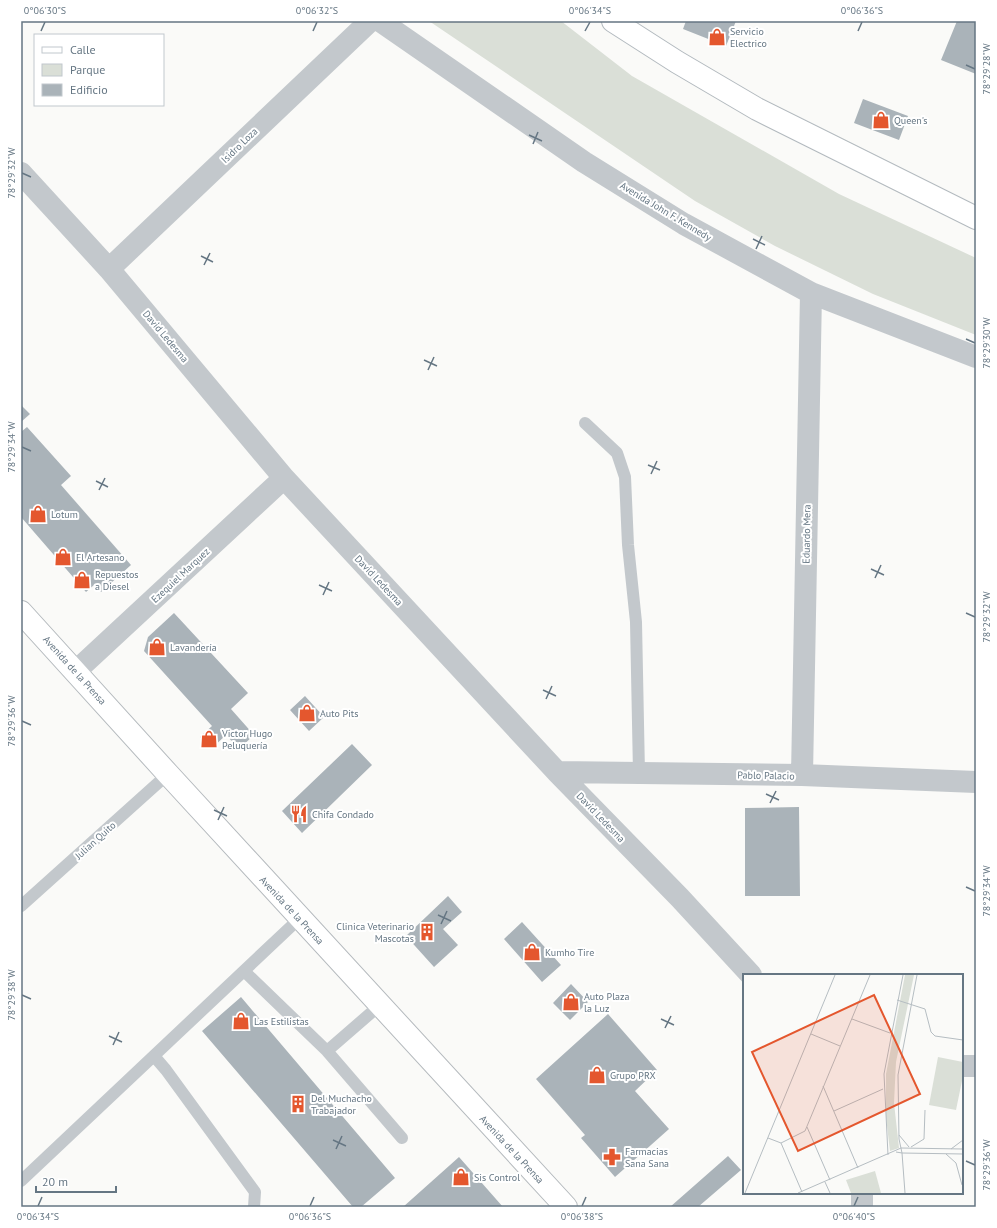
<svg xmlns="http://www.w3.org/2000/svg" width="997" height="1228" font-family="'PT Sans',sans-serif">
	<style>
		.green { fill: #dadfd7 }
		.building { fill: #aab3b9 }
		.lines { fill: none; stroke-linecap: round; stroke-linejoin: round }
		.secondary-casing { stroke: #b3babf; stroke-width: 24 }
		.primary-casing { stroke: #b5babe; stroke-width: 24 }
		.lane { stroke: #c3c8cc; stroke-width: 12 }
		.street { stroke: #c3c8cc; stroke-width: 22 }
		.secondary { stroke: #fff; stroke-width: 22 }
		.primary { stroke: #fff; stroke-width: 22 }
		.ticks { fill: none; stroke: #657683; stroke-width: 1.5 }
		.labels { text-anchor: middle; stroke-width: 4; stroke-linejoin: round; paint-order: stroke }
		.poi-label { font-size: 10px; fill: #657683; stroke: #fff; text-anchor: start }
		.street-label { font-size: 10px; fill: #657683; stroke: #fff }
		.inset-road { fill: none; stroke: #b5bdc2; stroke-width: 1 }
		.view { fill: #e4572e; fill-opacity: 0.15; stroke: #e4572e; stroke-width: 2 }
		.inset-edge { fill: none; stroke: #657683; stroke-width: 2 }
		.neatline { fill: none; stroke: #657683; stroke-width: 1.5 }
		.ticks-label { font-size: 10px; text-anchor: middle; fill: #657683 }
	</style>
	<rect width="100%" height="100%" fill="#fafaf8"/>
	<path class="green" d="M429,21H561L632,76L839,194L976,258V335L873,294L775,246L695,201Z"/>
	<path class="building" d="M686,21H736L726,46L683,29Z
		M957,21H976V74L941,60Z
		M863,99L908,116L899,140L854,123Z
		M21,405L30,414L21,422Z
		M27,427L71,476L61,485L131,565L101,592L94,585L86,592L21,517V432Z
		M174,613L248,693L231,709L254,735L239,749L226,735L211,749L200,737L212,726L144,651L148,637Z
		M305,696L324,717L309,731L290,710Z
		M352,744L372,765L302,833L282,811Z
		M799,807L800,896H745V808Z
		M448,896L462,912L443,929L458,945L434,967L406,936Z
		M522,922L561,965L542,982L504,939Z
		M571,984L588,1002L570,1020L553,1003Z
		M241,997L395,1178L361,1207H353L202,1031Z
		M608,1014L657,1070L635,1091L669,1129L615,1177L581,1138L585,1135L536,1079Z
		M728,1156L741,1170L698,1207H670Z
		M459,1157L503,1207H403Z"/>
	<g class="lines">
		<g class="secondary-casing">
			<path id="secondary" d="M613,21L677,62L757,109L976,218"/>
		</g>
		<g class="primary-casing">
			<path id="primary" d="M21,612L168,774L566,1207"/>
		</g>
		<path class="lane" d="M585,423L617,453L625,477L628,545L636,622L639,773
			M21,906L168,774
			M244,971L327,1051L380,1005
			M327,1051L402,1138
			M154,1056L166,1070L255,1192L254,1207
			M21,1181L300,918"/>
		<path class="street" d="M380,21L584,162L684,224L811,293L976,357
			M21,173L109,269L284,478L557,772L680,898L751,975
			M109,269L370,21
			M76,671L284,478
			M557,772L802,775L976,782
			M802,775L811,293
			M962,1066H976
			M862,1207V1193"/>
		<use href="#secondary" class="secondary"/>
		<use href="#primary" class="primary"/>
	</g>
	<path class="ticks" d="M41,31L45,22M313,31L317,22M585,31L590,22M858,31L862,22M966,65L975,69M529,135L542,141M533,144L538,132M22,173L31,177M753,239L765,245M756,249L762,236M201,256L213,262M204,265L210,253M966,339L975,343M424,360L437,366M428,370L434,357M22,447L31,451M648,465L660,470M651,474L657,461M96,481L108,487M99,490L105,478M871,569L884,575M875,578L881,565M319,585L332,591M323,595L329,582M966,613L975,617M543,690L556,696M546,699L552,686M22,721L31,725M766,794L779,800M770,803L776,791M214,810L227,816M218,820L224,807M966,887L975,891M438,915L451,921M441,924L447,911M22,995L31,999M661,1019L674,1025M665,1028L671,1016M109,1036L122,1042M113,1045L119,1032M333,1140L346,1146M336,1149L342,1136M966,1161L975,1165M38,1206L42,1197M310,1206L314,1197M582,1206L586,1197M854,1206L858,1197"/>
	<defs>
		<g id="shop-bare" transform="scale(1.38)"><path d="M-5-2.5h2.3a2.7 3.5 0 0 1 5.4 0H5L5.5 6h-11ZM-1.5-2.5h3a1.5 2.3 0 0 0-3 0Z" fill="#e4572e" stroke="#fff" stroke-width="2.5" paint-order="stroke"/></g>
		<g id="restaurant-bare" transform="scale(1.38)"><path d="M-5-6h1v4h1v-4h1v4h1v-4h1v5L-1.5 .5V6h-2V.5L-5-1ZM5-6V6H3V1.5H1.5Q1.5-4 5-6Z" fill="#e4572e" stroke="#fff" stroke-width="2.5" paint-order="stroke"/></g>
		<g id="building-bare" transform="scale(1.38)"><path d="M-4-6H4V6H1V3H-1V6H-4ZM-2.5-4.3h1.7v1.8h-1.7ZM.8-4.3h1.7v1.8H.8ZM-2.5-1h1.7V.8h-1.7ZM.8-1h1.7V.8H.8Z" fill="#e4572e" stroke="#fff" stroke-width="2.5" paint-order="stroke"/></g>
		<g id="pharmacy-bare" transform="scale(1.38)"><path d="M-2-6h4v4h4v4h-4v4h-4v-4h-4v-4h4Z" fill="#e4572e" stroke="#fff" stroke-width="2.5" paint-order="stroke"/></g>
	</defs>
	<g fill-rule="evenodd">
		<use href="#shop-bare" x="717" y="37"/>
		<use href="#shop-bare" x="881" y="120"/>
		<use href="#shop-bare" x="38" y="514"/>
		<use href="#shop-bare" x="63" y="557"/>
		<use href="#shop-bare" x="82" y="580"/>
		<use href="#shop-bare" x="157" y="647"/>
		<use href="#shop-bare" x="307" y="713"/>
		<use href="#shop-bare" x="209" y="739"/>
		<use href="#restaurant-bare" x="299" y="814"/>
		<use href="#building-bare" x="427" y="932"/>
		<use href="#shop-bare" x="532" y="952"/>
		<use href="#shop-bare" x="571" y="1002"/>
		<use href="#shop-bare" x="241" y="1021"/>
		<use href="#shop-bare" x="597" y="1075"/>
		<use href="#building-bare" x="298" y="1104"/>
		<use href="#pharmacy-bare" x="612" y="1157"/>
		<use href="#shop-bare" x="461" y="1177"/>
	</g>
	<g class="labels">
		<g class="poi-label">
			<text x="730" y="35">Servicio<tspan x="730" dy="12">Electrico</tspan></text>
			<text x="894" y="124">Queen's</text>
			<text x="51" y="518">Lotum</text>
			<text x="76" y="561">El Artesano</text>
			<text x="95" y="578">Repuestos<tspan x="95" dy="12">a Diesel</tspan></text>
			<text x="170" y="651">Lavandería</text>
			<text x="320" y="717">Auto Pits</text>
			<text x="222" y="737">Victor Hugo<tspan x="222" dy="12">Peluquería</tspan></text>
			<text x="312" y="818">Chifa Condado</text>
			<text x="414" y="930" text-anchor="end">Clinica Veterinario<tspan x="414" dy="12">Mascotas</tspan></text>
			<text x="545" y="956">Kumho Tire</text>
			<text x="584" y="1000">Auto Plaza<tspan x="584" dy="12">la Luz</tspan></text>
			<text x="254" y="1025">Las Estilistas</text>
			<text x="610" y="1079">Grupo PRX</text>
			<text x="311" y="1102">Del Muchacho<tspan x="311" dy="12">Trabajador</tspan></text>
			<text x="625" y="1155">Farmacias<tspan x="625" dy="12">Sana Sana</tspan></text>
			<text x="474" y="1181">Sis Control</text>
		</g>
		<g class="street-label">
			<text transform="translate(239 145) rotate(-44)" y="4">Isidro Loza</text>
			<text transform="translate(666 211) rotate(31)" y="4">Avenida John F. Kennedy</text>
			<text transform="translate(166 336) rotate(50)" y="4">David Ledesma</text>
			<text transform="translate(806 534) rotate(-89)" y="4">Eduardo Mera</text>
			<text transform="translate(180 575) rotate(-43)" y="4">Ezequiel Marquez</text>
			<text transform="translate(379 580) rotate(47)" y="4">David Ledesma</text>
			<text transform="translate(75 670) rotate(48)" y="4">Avenida de la Prensa</text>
			<text transform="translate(766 775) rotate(1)" y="4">Pablo Palacio</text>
			<text transform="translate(601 817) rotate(46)" y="4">David Ledesma</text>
			<text transform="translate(95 840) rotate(-42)" y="4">Julian Quito</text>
			<text transform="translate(292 910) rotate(47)" y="4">Avenida de la Prensa</text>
			<text transform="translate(512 1149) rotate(47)" y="4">Avenida de la Prensa</text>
		</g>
	</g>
	<g transform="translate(743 974)">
		<rect width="220" height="220" fill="#fafaf8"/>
		<path d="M162,1H171L153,88L151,129L156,174L147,177L143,143V100ZM195,83L220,88V102L213,136L186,131ZM132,197L138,219H108L103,206Z" fill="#dadfd7"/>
		<path class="inset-road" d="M174,1L155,101L156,165L159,179L220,180M154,26L182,35L188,58L192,62L220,66M109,45L147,59M68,60L97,72M80,112L115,194M91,137L140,115M64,153L87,206M156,161L166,173M25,164L38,169L62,157L127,1M38,169L59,218M168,173L181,165L182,136M158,174L220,175M208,175L220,166M153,178L159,179L162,219M203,180L213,189L219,211M145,181L141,100L160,1M82,208L87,219M2,219L92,1M55,219L158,174"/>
		<path class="view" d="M131,21L177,120L55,177L9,78Z"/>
		<rect width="220" height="220" class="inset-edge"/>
	</g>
	<rect width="997" height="1228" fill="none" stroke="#ffffff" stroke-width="44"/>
	<rect x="34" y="34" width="130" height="72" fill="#ffffff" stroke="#c1c8cd"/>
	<rect x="42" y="47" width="20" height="6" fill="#ffffff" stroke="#c1c8cd"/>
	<text x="70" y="54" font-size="12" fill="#657683">Calle</text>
	<rect x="42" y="64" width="20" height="12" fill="#dadfd7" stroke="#c1c8cd"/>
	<text x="70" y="74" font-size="12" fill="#657683">Parque</text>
	<rect x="42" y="84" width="20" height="12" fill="#aab3b9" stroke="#c1c8cd"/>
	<text x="70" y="94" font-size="12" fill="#657683">Edificio</text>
	<path d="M36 1186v6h80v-6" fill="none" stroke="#657683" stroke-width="2"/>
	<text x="42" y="1186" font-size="12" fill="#657683" stroke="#ffffff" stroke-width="3" paint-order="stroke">20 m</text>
	<rect x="22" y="22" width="953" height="1184" class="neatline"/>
	<g class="ticks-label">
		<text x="45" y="14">0°06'30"S</text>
		<text x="317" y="14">0°06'32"S</text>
		<text x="590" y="14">0°06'34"S</text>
		<text x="862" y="14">0°06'36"S</text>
		<text transform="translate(986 69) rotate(-90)" y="4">78°29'28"W</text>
		<text transform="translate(11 173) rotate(-90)" y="4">78°29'32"W</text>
		<text transform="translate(986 343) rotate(-90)" y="4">78°29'30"W</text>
		<text transform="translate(11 447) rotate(-90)" y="4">78°29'34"W</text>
		<text transform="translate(986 617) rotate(-90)" y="4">78°29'32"W</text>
		<text transform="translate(11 721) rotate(-90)" y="4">78°29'36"W</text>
		<text transform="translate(986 891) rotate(-90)" y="4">78°29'34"W</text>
		<text transform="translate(11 995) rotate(-90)" y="4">78°29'38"W</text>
		<text transform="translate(986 1165) rotate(-90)" y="4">78°29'36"W</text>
		<text x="38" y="1220">0°06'34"S</text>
		<text x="310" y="1220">0°06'36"S</text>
		<text x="582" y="1220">0°06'38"S</text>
		<text x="854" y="1220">0°06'40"S</text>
	</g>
</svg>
